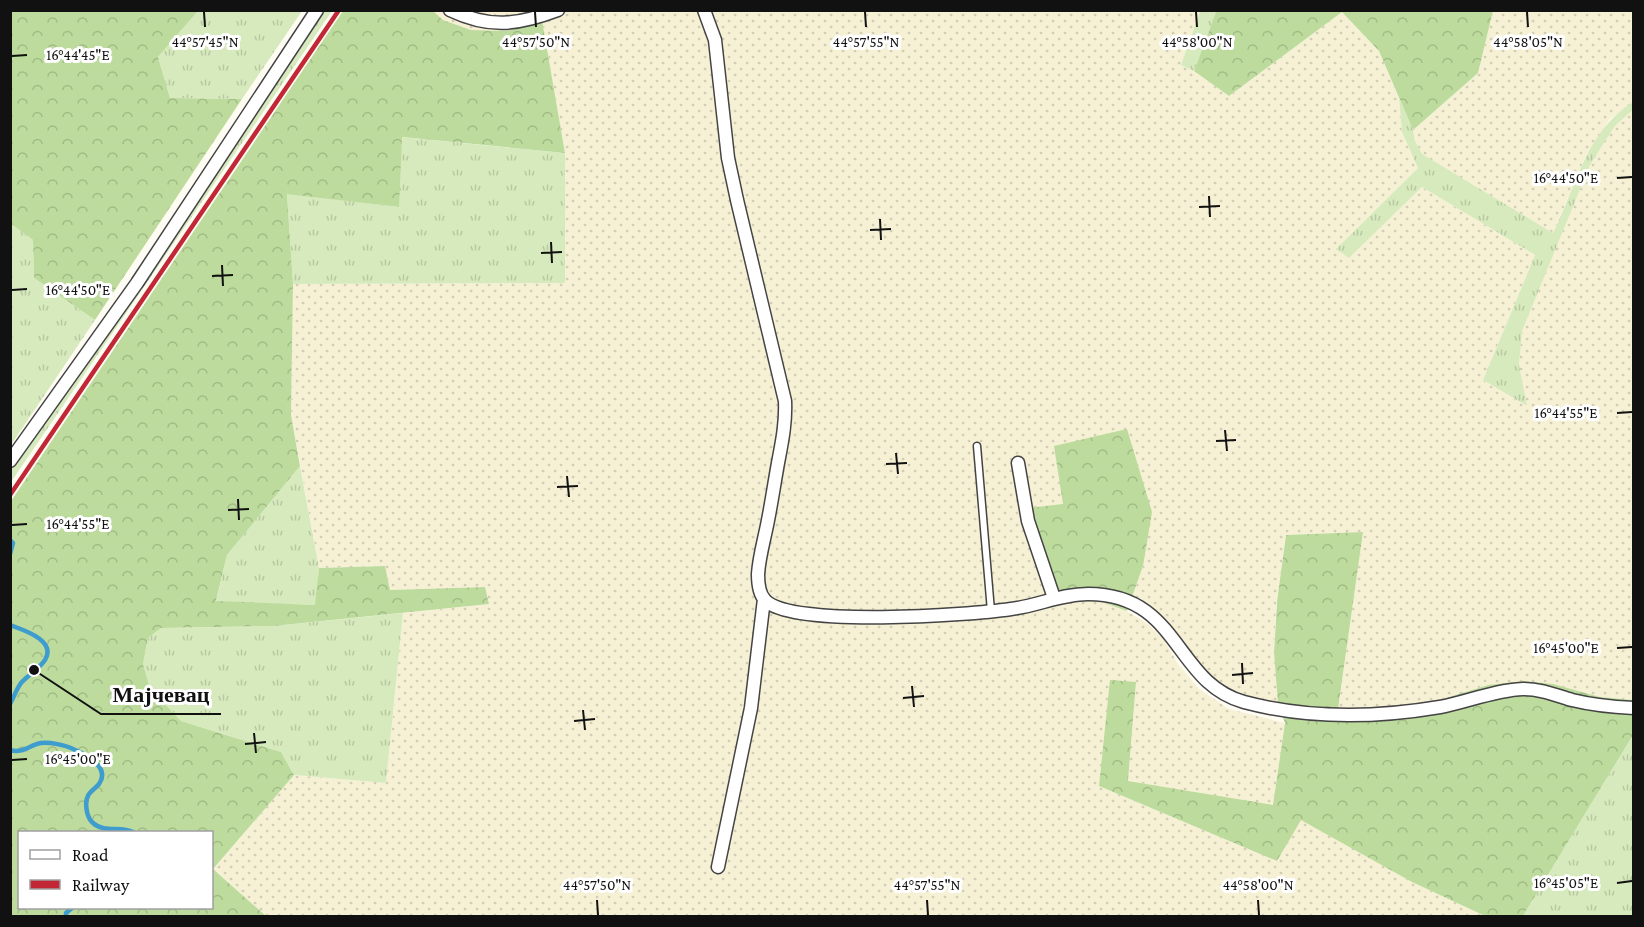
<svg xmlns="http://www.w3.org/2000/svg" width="1644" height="927" font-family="'Crimson Pro',serif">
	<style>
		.farmland { fill: url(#farmland-dots) }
		.grass { fill: url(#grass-tufts) }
		.forest { fill: url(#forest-crowns); fill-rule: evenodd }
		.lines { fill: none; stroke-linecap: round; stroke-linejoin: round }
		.stream { stroke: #3f9cce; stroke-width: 4.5 }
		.service-casing { stroke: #444; stroke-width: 9 }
		.minor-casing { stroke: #444; stroke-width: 15 }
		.service { stroke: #fff; stroke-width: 6 }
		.minor { stroke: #fff; stroke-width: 12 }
		.rail { stroke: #c22736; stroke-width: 4.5 }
		.ticks { fill: none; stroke: #111; stroke-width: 2 }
		.ticks-label { font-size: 15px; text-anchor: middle; fill: #111; stroke: #fff; stroke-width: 6; stroke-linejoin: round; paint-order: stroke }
		.leader { fill: none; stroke: #111; stroke-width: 2 }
		.callout-dot { fill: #111; stroke: #fff; stroke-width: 2 }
		.callout-label { font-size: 22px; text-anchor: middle; font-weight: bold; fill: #111; stroke: #fff; stroke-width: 6; stroke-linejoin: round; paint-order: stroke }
	</style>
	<defs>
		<pattern id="farmland-dots" width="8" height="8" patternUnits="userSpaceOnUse" patternTransform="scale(1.5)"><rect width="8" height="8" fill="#f6f1d4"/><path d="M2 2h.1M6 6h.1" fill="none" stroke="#d2ceb5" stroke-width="1.8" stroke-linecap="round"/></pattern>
		<pattern id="grass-tufts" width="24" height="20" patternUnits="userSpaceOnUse" patternTransform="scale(1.5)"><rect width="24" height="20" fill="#d7eabd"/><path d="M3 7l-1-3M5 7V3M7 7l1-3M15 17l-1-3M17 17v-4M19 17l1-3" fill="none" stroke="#b8c8a1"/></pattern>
		<pattern id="forest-crowns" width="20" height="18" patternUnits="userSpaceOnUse" patternTransform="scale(1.5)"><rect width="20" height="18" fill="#bcdb9c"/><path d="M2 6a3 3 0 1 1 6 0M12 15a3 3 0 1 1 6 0" fill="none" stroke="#a1bb85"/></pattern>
	</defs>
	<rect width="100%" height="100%" fill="#fffcf4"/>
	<path class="farmland" d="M433,11H1200L1181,65L1194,71L1229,96L1342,12L1379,51L1399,98L1402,132L1418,168L1336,249L1349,257L1422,187L1535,255L1483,380L1526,406L1519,365L1521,331L1590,165L1615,126L1633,110V700L1600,697L1578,691L1488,685L1433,702L1399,707L1338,710L1363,532L1286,535L1276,605L1274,653L1278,704L1238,696L1215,687L1131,600L1143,566L1063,505L1020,509L1094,599L1117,606L1144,621L1163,638L1178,664L1199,689L1229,709L1285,723L1273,806L1128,781L1136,682L1099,786L1277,861L1301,819L1412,882L1485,916H573L572,914L568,916H266L213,869L294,775L386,783L403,613L489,604L485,587L390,590L385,566L319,568L291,415L293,284L565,283V153L542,20L507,31L471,30L443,20Z
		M1493,11H1633V102L1610,119L1584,160L1553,233L1441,167L1421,154L1415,141L1413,130L1478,73Z"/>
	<path class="grass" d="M198,11H302L242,99L170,98L158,57Z
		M316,11H332L11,482V464Z
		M1200,11H1217L1194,71L1181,65Z
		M1399,98L1413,130L1415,141L1422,154L1553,233C1576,187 1586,131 1633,102V110L1615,126L1590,165L1522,331L1519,365L1527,406L1483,380L1535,255L1422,187L1349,258L1336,249L1418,168L1402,132Z
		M401,137L565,153V283L293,284L287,193L398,207Z
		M11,224L33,240L34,278L95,320L11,445Z
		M300,466L319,568L316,605L216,602L227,555Z
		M403,613L386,783L294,775L281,752L181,721L150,688L143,664L148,638L161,628L273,626Z
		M1633,735V916H1523Z"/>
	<path class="forest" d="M1217,10H1493V11L1478,73L1413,130L1379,51L1342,12L1229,96L1194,71Z
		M10,11H198L158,57L170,98L242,99L95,320L34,278L33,240L11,224Z
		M343,11H433L443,20L471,30L507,31L542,20L565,153L402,137L399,207L287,194L293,284L291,415L300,466L227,555L216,601L315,605L319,568L385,566L390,590L485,587L489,604L273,626L161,628L148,638L143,664L150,688L181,721L281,752L294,775L213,869L266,916H11V501ZM20,832H212V908H20Z
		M1127,429L1152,512L1143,566L1127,611L1094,599L1052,601L1020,509L1063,504L1054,446Z
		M1363,532L1338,709L1399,707L1433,702L1488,685L1524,681L1553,684L1600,697L1633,700V735L1523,916H1485L1412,882L1301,820L1277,861L1099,786L1110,680L1136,682L1128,781L1273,805L1285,723L1278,704L1274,653L1277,601L1286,535Z"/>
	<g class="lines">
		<path class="stream" d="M10,540L13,543L10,554
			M10,625C23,630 57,640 45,660C39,669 28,675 21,683C16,690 14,697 10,704
			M10,750C23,754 29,745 41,743C50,742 65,745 73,749C85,754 111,767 99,784C97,787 92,790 89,794C84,801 86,817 93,823C104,833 121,826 133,832
			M66,916V913L72,908"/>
		<g class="service-casing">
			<path id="service" d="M977,446L991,611"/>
		</g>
		<g class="minor-casing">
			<path id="minor" d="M450,10C490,29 518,25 558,10
				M704,10L715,40L728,158L737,200L785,401C786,423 782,442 778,463C774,485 771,507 766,530C763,544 759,559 758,574C758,583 759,594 765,600C791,628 970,615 1011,609C1037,606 1061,594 1088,594C1180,594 1174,683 1244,702C1308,719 1375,718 1440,707C1467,702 1495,690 1523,689C1541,689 1555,695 1572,700C1592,705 1613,707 1634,708
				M10,461L137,283L317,10
				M1018,463L1028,521L1054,598
				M718,867L751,708L764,599"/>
		</g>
		<use href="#service" class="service"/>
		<use href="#minor" class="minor"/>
		<path class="rail" d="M10,495L339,10"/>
	</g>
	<path class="ticks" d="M204,12L205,27M535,12L536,27M865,12L866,27M1196,12L1197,27M1527,12L1528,27M12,56L27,55M1617,178L1632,177M1209,196L1210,217M1199,207L1220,206M880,219L881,240M870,230L891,229M551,242L552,263M541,253L562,252M222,265L223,286M212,276L233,275M12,290L27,289M1617,413L1632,412M1225,430L1227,451M1216,441L1236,440M896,453L898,474M886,464L907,463M567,476L569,497M557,487L578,486M238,499L239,520M228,510L249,509M12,525L27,524M1617,648L1632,647M1242,663L1243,684M1232,675L1253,673M912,686L914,707M903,698L924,696M583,710L585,730M574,721L595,719M254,733L256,753M245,744L266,742M12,760L27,759M1617,883L1632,881M597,900L598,915M927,900L928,915M1258,900L1259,915"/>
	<g class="ticks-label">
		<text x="205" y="47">44°57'45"N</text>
		<text x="536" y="47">44°57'50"N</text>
		<text x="866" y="47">44°57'55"N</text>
		<text x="1197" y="47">44°58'00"N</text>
		<text x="1528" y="47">44°58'05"N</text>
		<text x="78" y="60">16°44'45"E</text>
		<text x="1566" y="183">16°44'50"E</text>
		<text x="78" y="295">16°44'50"E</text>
		<text x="1566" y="418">16°44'55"E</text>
		<text x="78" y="529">16°44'55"E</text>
		<text x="1566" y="653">16°45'00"E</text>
		<text x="78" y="764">16°45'00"E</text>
		<text x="1566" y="888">16°45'05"E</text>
		<text x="597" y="890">44°57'50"N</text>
		<text x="927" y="890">44°57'55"N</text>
		<text x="1258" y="890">44°58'00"N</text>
	</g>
	<path class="leader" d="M34 670L101 714H221"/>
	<circle class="callout-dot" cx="34" cy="670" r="6"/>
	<g class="callout-label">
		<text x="161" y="702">Мајчевац</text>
	</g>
	<rect width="1644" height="927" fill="none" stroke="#111111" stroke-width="24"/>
	<rect x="18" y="831" width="195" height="78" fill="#ffffff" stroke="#a0a0a0" stroke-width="1.5"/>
	<rect x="30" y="850" width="30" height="9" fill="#ffffff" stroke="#a0a0a0" stroke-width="1.5"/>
	<text x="72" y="861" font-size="18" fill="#111111">Road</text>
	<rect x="30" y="880" width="30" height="9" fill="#c22736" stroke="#a0a0a0" stroke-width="1.5"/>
	<text x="72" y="891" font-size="18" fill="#111111">Railway</text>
</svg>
